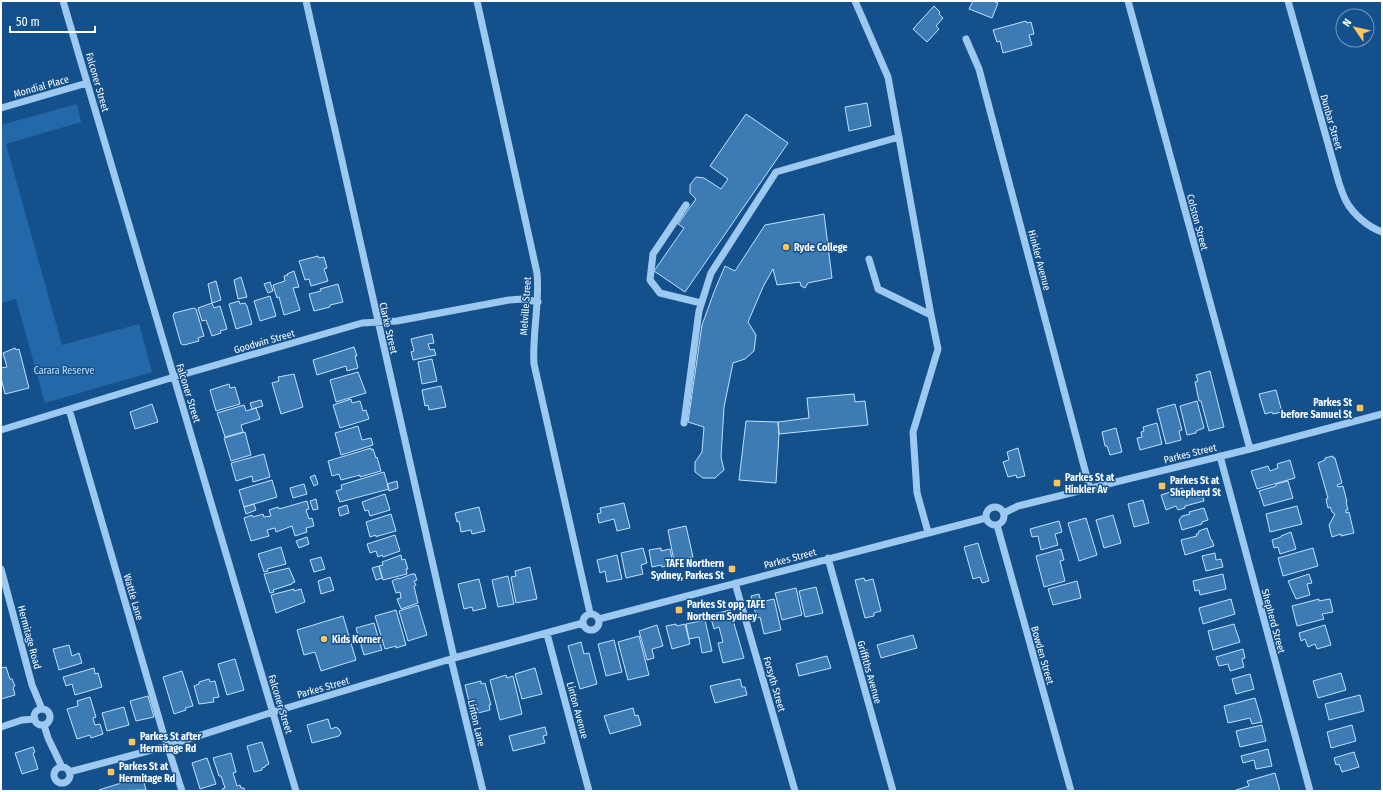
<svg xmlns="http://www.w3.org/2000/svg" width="1383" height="792" font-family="'Fira Sans Condensed',sans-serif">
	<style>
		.green { fill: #2369a9 }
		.building { fill: #3d7bb5; stroke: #c3e1fc }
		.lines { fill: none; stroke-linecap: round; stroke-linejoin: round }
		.minor { stroke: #9dc8f0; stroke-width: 7 }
		.poi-dot { fill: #ffc55c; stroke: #14518c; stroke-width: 1.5 }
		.labels { text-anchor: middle; stroke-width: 3; stroke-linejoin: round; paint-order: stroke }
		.street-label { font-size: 10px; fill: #fff; stroke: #14518c }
		.poi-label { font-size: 10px; font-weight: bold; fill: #fff; stroke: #14518c; text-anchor: start }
		.park-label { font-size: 10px; fill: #c3e1fc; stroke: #14518c }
	</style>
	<rect width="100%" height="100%" fill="#14518c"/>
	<path class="green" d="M77,104L81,122L6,144L62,345L139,324L152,372L45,403L16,299L1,303V125Z"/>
	<path class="building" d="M973,1H993L998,3L992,18L969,9Z
		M934,6L940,12L939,14L943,18L936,26L939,29L927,42L913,29Z
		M1026,21L1027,23L1031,22L1034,34L1029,35L1032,45L1003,53L1000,41L997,42L993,30Z
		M867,103L871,126L849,131L845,107Z
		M746,114L788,143L685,292L654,271L684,228L678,224L696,199L690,193V185L696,177L704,178L721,189L728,179L710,166Z
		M824,214L832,278L808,283L805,288L801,286L800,282L777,285L773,269L763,287L748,322L756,335L754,351L745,359L733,363L724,407L721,457L724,470L715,478H703L695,472V462L702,452L704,427L688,422L702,325L714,292L725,266L735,271L765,225Z
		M318,256L319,258L324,257L327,268L324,269L328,281L311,286L309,279L305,280L299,261Z
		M294,271L299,287L293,288L300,310L284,315L279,297L277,298L273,285L285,281L284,276L288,275L287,274Z
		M241,277L247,297L238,299L234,280Z
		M216,281L221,300L212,303L208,284Z
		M270,282L273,291L268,293L264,284Z
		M338,284L343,302L330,305V307L314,311L309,294L321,291L320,289Z
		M270,296L276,316L260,321L254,301Z
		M239,301L240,304L245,303L247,306L252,324L236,329L229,304Z
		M212,303L214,308L220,306L227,329L220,331L221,333L212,336L206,320L202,321L198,308Z
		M194,308L196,309L204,336L198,338L199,341L184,345L181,344L173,316L174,313Z
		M432,334L434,343L428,344L430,350L434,349L436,355L413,360L411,352L414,351L411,339Z
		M354,347L357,356H355L358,368L347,371L346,366L317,375L313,360Z
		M15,348L16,350L19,349L29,388L5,394L1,378V368L7,367L3,353Z
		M432,359L437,381L422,384L418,362Z
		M1210,371L1224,427L1209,431L1201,401H1199L1195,382L1198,381L1196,375Z
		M358,372L366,393L336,402L330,380Z
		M294,374L303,407L281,414L272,383L279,381L278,377Z
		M229,384L230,388L235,387L240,404L216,411L210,390Z
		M441,386L446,407L429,410L428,405L425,406L422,390Z
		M1276,390L1282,412L1273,414L1272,412L1265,414L1259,394Z
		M854,394L855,402L865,401L868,425L779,434L778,422L809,418L807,398Z
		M351,399L352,403L360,401L363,411L366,410L369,419L340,428L333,405Z
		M261,400L263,406L252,409L250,403Z
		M1197,401L1204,428L1196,431V433L1187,435L1180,406Z
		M152,404L158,422L135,429L130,412Z
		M1175,404L1182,430L1179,431L1181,440L1166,444L1157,409Z
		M244,405L246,411L256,408L260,419L241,425L243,432L225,437L217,413Z
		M746,421L778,422L779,434L776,483L739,480Z
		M1157,423L1162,444L1140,450L1137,438L1142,437L1141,432L1144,431L1143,427Z
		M358,426L362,440L371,438L373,445L341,455L335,433Z
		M1116,428L1122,452L1110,455L1107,446H1105L1102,432Z
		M245,432L251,455L231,461L224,438Z
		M371,448V450L373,449L376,458L377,457L381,471L360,477V475L341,480L339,474L332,476L328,461Z
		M1018,448L1025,476L1017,478L1016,475L1008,477L1003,462L1009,460L1007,452Z
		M264,454L270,477L253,482L252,476L236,481L231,463Z
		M1333,456V458H1335L1342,483L1337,485L1338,487L1343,486L1347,502H1346L1348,510H1346V513L1349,512L1354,533L1341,536V534L1332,537L1329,525L1335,514L1332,512L1330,507L1328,508L1326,499L1328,498L1318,463L1325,460V458Z
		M1290,460L1295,478L1257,489L1251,471L1268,466L1270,471L1278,468L1277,464Z
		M384,472L389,489L340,502L336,491L342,489L341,485Z
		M315,475L318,484L314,486L310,477Z
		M272,480L277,497L244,507L239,490Z
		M397,481L398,488L389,491L387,484Z
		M1288,481L1293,498L1264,506L1259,491L1276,486V484Z
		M304,484L307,494L293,498L290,488Z
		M1183,488L1185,495L1190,493L1191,496L1202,492L1204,501L1185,506V508L1178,510L1176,506L1166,510L1161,495Z
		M385,494L390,510L370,516L368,510L365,511L362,502Z
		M316,499L318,509L313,510L310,501Z
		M1143,500L1149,523L1134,527L1128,504Z
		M307,501L309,509L306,510L309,519L312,518L314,526L306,528L307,532L295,536L292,526L276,532L275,528L267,530L269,536L251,541L244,518L252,515L253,517L263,514L264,517L271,516L269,510L278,507L279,509Z
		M624,503L630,528L617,531L614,519L599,523L597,514L601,513L600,508Z
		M254,504L256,510L246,514L244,507Z
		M347,505L349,513L340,516L338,508Z
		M1297,506L1302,524L1270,532L1266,514Z
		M479,507L485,531L472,534L471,530L461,532L459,521L457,522L455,513Z
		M1204,508L1208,520L1202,522V524L1182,530L1179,520L1182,516L1190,514L1189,512Z
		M391,514L396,531L378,536L376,537V535L370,537L366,522Z
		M1113,515L1121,543L1104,548L1096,520Z
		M1086,518L1097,555L1079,561L1068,523Z
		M1059,521L1062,532L1055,534L1058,545L1041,550L1038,536L1032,537L1030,529Z
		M686,526L693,557L674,561L668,530Z
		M1207,528L1211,540H1212L1214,546L1185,555L1181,540L1197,536L1196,534H1198L1199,531Z
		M1291,532L1296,549L1280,554L1278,547L1274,548L1272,540L1281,537V536Z
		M395,535L400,551L383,557L382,555L378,557L376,551L370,553L367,544Z
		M307,537L309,544L299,548L296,541Z
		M978,543L989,581L982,583L980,577L973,579L964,547Z
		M281,547L286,564L267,569L268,571L264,572L258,554Z
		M643,548L647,563L641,565L643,574L626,578L621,553Z
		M661,548V551L670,549L673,564L662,567L661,565L652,567L649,550Z
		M1313,548L1318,566L1283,576L1278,558Z
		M1061,549L1064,560L1060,561L1065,581L1044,587L1036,556Z
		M1215,553L1216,560L1221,559L1223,567L1206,571L1202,556Z
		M401,555L402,560L405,559L408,569H406L407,574L383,580L379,566L383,565L382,562Z
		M617,555L622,579L607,582L605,571L600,573L597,560Z
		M321,557L325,569L314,572L310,560Z
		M379,566L382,578L376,580L372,568Z
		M530,567L537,599L516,603L511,577L516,576L515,571Z
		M289,568L295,582L292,583V584L273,590L274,592L270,593L264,574Z
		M412,574H415L417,580L414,581L416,585L414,586L418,603L401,609L397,599L401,598L400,592L396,593L392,581L398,578L399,579Z
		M1223,574L1226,589L1200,595L1199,590L1195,591L1193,581Z
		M1309,574L1312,583L1307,584L1310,595L1296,599L1288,581Z
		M508,576L514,604L498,607L492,580Z
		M330,577L334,590L321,594L318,581Z
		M864,578L865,581L873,579L881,611L874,613V616L865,618L855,580Z
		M479,579L486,608L473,611L472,607L464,609L458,584Z
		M1077,581L1081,598L1053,605L1048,589Z
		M816,587L823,613L805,617L799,591Z
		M796,588L802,615L782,620L775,593Z
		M294,589V591L301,589L305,602L276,613L271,595Z
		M759,594L761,602L774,599L781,630L764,634L760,617L757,618L751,596Z
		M1231,599L1235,614L1203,624L1199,608Z
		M1319,599V601L1330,599L1333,612L1322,614L1324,619L1297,626L1292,606Z
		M418,605L427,635L408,641L399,611Z
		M396,610L406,645L396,648V646L385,649L375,616Z
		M730,610L744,658L723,663L718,643L723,642L719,627L714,629L710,615Z
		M343,616L356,660L321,671L315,652L304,655L297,630Z
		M705,620L712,651L702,653L699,637L689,639L686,624Z
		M374,623L382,650L364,655L356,628Z
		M676,624L677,626L685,624L690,644L672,649L666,626Z
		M1234,624L1240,642L1213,650L1208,631Z
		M657,625L663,646L652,649L654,658L647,660L639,631Z
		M1325,625L1331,645L1317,649L1315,644L1308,647L1305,639L1301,641L1299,633Z
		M913,635L917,648L881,658L877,645Z
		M639,636L649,675L628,680L618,642Z
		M614,640L622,672L606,676L598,644Z
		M581,642L584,654L589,653L597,684L580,689L568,646Z
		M69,645L72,656L79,653L82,663L59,670L53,649Z
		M1243,649L1245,658L1242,659L1244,667L1230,671L1228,664L1219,666L1216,657Z
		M827,656L831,668L799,676L796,664Z
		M235,659L244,690L227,695L218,664Z
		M6,667L10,679H12L15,686L13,687L15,695L1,699V668Z
		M94,668L95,674L98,673L102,687L75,695L72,684L66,686L63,677Z
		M535,668L542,694L522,699L515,674Z
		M182,671L193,706L185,708L186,710L174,714L163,677Z
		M1341,673L1346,690L1318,698L1313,681Z
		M1250,674L1254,689L1236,694L1232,679Z
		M506,675L507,678L513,676L522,714L500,720L490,680Z
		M209,679L210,682L215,681L219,697L213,698L214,702L199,704L194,686L199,684V682Z
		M740,679L742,687H745L747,695L715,703L710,686Z
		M481,681V684L485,683L491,705H489L490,710L478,713L477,708L471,710L465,685Z
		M1360,695L1364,711L1329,720L1325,704Z
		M148,696L154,717L136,721L130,701Z
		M90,697L96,717L93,718L95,725L100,724L103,734L91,738L90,735L77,739L67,709L78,706L77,701Z
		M1255,698L1262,722L1252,724L1250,718L1228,723L1224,706Z
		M124,707L129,725L107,731L102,713Z
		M633,708L635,716L638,715L641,725L610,734L604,716Z
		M328,719L331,729L336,727L339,729L341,733L339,736L312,743L307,725Z
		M1262,725L1266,741L1240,747L1236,731Z
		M1352,725L1356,741L1331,748L1327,732Z
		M545,727L547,735L543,736L545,743L513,751L509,736Z
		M262,742L269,764L265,766V767L262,768V770L254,772L247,746Z
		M33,747L35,752L33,753L38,769L22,774L15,753Z
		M1268,749L1272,766L1256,769L1254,760L1243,763L1241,756Z
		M1354,752L1359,767L1342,772L1339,764L1336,765L1334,758Z
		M231,753L236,772L233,773L237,786L240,785L241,788H244L245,791H223L222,789L225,788L221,776H219L213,758Z
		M207,758L216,784L200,789L192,763Z
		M1275,773L1280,791H1233L1249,786L1247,781Z
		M142,775L146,790L100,791L99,790L121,783V781Z"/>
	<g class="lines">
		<path class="minor" d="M63,1L296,791
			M306,1L454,658
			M477,1L537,273C540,303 532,333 534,364L590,613
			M855,1L888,77L931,315L938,349L913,432L917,493L928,532
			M1128,1L1250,449
			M1288,1L1339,183C1341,189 1343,195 1346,201C1353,214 1368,227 1382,232
			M966,39L979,69L1090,489
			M1,108L87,83
			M686,205L653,254L650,280L660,293L701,303
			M869,259L878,289L931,315
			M69,409L162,729L182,791
			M684,423L699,311L711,273L776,172L899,137
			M1,430L174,377L362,323L397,321L509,300L523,299L538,302
			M1220,456L1310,791
			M986 516a9 9 0 1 1 18 0a9 9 0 1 1-18 0Z
			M1004,513L1018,506L1250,449L1382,414
			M997,525L1071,791
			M828,558L893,791
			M1,569L32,685L42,709
			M735,583L795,791
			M583 622a8 8 0 1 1 16 0a8 8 0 1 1-16 0Z
			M599,619L986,518
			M547,634L589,791
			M451,659L483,791
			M34 717a8 8 0 1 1 16 0a8 8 0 1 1-16 0Z
			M44,725L48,738L62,767
			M1,727L22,720L35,719
			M54 775a8 8 0 1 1 16 0a8 8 0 1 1-16 0Z
			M69,772L167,746L273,712L454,658L583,623"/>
	</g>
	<g class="poi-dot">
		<circle cx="786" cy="247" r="4"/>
		<rect x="1356" y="404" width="8" height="8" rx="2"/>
		<rect x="1053" y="479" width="8" height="8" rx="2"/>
		<rect x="1158" y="482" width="8" height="8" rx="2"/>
		<rect x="728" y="565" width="8" height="8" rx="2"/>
		<rect x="675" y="606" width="8" height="8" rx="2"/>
		<circle cx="324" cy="639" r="4"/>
		<rect x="128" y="738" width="8" height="8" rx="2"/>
		<rect x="107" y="768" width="8" height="8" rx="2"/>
	</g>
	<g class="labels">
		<g class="street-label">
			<text transform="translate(98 82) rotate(74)" y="4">Falconer Street</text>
			<text transform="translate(41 86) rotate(-16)" y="4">Mondial Place</text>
			<text transform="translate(1332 122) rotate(74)" y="4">Dunbar Street</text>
			<text transform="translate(1198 222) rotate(75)" y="4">Colston Street</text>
			<text transform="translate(1040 260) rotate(75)" y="4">Hinkler Avenue</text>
			<text transform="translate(525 306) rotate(-86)" y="4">Melville Street</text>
			<text transform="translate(389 328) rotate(77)" y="4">Clarke Street</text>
			<text transform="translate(264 341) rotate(-16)" y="4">Goodwin Street</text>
			<text transform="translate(189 393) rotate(73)" y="4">Falconer Street</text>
			<text transform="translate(1190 453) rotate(-14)" y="4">Parkes Street</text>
			<text transform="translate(790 558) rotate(-15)" y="4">Parkes Street</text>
			<text transform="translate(134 597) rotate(74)" y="4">Wattle Lane</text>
			<text transform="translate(1274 621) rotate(75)" y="4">Shepherd Street</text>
			<text transform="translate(30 637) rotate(75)" y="4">Hermitage Road</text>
			<text transform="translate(1043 655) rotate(74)" y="4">Bowden Street</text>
			<text transform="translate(870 672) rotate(74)" y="4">Griffiths Avenue</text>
			<text transform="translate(775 684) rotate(74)" y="4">Forsyth Street</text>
			<text transform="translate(323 687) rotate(-16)" y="4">Parkes Street</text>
			<text transform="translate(281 704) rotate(73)" y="4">Falconer Street</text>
			<text transform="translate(578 710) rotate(75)" y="4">Linton Avenue</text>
			<text transform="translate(477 723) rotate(77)" y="4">Linton Lane</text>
		</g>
		<g class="poi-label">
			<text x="794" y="251">Ryde College</text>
			<text x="1352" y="406" text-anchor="end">Parkes St<tspan x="1352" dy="12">before Samuel St</tspan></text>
			<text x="1065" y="481">Parkes St at<tspan x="1065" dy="12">Hinkler Av</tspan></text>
			<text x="1170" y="484">Parkes St at<tspan x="1170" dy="12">Shepherd St</tspan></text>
			<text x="724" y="567" text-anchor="end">TAFE Northern<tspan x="724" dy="12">Sydney, Parkes St</tspan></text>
			<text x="687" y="608">Parkes St opp TAFE<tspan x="687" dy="12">Northern Sydney</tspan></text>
			<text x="332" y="643">Kids Korner</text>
			<text x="140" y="740">Parkes St after<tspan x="140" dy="12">Hermitage Rd</tspan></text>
			<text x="119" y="770">Parkes St at<tspan x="119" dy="12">Hermitage Rd</tspan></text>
		</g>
		<g class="park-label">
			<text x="64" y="374">Carara Reserve</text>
		</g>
	</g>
	<rect width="1383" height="792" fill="none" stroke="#ffffff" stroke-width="4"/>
	<g transform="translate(1355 28) rotate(304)"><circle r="19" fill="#14518c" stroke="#7297ba"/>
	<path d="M0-3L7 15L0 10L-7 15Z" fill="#ffc55c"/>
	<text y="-6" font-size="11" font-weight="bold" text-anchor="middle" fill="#ffffff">N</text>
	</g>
	<path d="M10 26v6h85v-6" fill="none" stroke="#ffffff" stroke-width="2"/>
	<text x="16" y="26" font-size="12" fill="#ffffff" stroke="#14518c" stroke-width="3" paint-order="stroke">50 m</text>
</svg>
